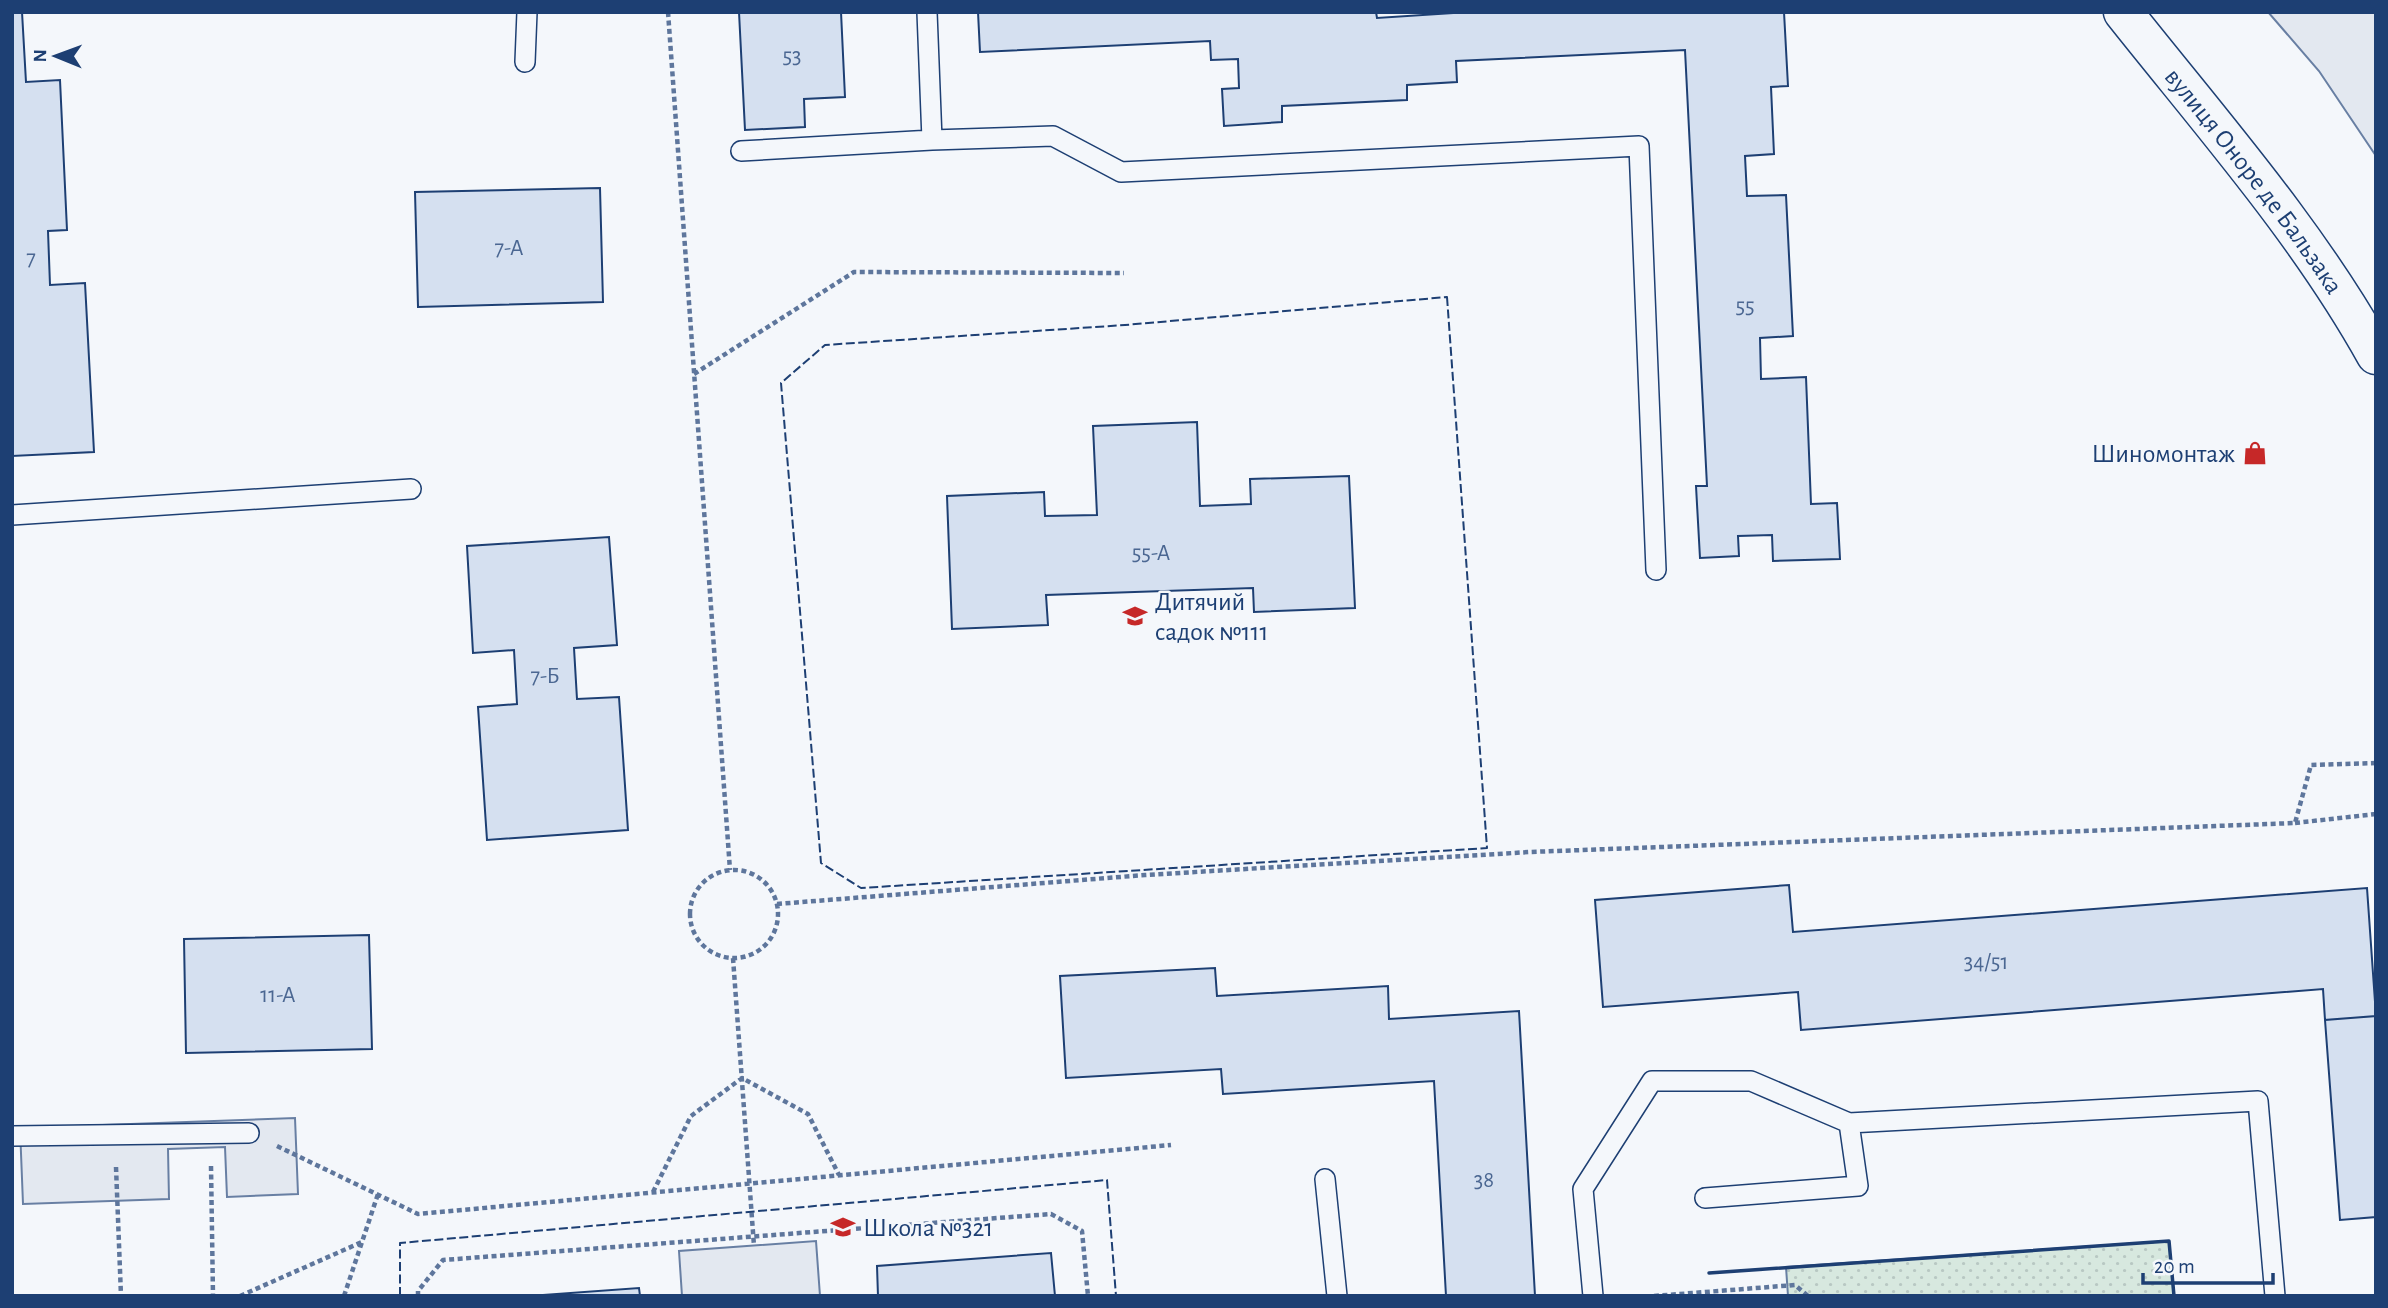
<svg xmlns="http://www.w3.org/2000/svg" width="2388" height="1308" font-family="'Alegreya Sans',sans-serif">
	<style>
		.park { fill: url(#park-dots); stroke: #687fa3; stroke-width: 2 }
		.parking { fill: #e3e8f0; stroke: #687fa3; stroke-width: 2 }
		.building { fill: #d5e0f0; stroke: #1d3f73; stroke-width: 2 }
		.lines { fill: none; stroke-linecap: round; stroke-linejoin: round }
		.lane-casing { stroke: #1d3f73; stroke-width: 22 }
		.secondary-casing { stroke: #1d3f73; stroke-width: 41 }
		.path { stroke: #5e769c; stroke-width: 4.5; stroke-dasharray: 5 3.5; stroke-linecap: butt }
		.lane { stroke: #f4f7fb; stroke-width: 19 }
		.secondary { stroke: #f4f7fb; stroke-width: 38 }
		.fence { stroke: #1d3f73; stroke-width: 2; stroke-dasharray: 9 3.5; stroke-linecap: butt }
		.wall { stroke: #1d3f73; stroke-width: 3.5 }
		.labels { text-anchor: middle; stroke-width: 5; stroke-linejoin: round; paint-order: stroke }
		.number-label { font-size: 23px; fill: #4b6792 }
		.street-label { font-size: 26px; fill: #1d3f73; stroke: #f4f7fb }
		.poi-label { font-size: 26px; fill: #1d3f73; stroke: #f4f7fb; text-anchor: start }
	</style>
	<defs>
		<pattern id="park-dots" width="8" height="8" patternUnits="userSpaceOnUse" patternTransform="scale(1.75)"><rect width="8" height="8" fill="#d7e8df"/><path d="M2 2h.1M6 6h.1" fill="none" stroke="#b8c8c3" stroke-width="1.8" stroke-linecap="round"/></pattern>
	</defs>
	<rect width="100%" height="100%" fill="#f4f7fb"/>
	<path class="park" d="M2169,1241L2174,1296H1788L1786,1267Z"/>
	<path class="parking" d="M2268,12H2376V156L2319,71Z
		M295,1118L298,1194L227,1197L225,1147L168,1149L169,1199L23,1204L20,1128Z
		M816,1241L820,1296H682L679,1251Z"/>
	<path class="building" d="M12,12H22L26,82L60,80L67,230L48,231L50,285L85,283L94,452L12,456Z
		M739,12H841L845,97L804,99L805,127L745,130Z
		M978,12H1376L1377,18L1469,12H1784L1788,86L1771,87L1774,154L1745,156L1747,196L1786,195L1793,336L1760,338L1761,379L1806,377L1811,504L1837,503L1840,559L1773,561L1772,535L1738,536L1739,556L1700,558L1696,486H1707L1685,50L1456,61L1457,82L1407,85V100L1282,106V122L1224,126L1222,89L1239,88L1238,59L1211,60L1210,41L980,52Z
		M600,188L603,302L418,307L415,192Z
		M1197,422L1200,506L1251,504L1250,479L1349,476L1355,608L1254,612L1253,588L1046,595L1048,625L952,629L947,496L1044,492L1045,516L1097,515L1093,426Z
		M609,537L617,645L574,648L577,699L619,697L628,830L487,840L478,707L517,704L514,650L473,653L467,546Z
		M1789,885L1793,932L2367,888L2376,1016L2325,1020L2323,989L1801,1030L1798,992L1603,1007L1595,900Z
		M369,935L372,1049L186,1053L184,939Z
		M1215,968L1217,996L1388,986L1389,1019L1519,1011L1535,1296H1446L1434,1081L1223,1094L1221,1069L1066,1078L1060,976Z
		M2376,1016V1217L2340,1220L2325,1020Z
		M1051,1253L1055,1296H878L877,1266Z
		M639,1288L640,1296H529Z"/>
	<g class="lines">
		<g class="lane-casing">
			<path id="lane" d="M927,12L932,140
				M525,62L527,12
				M741,151L932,140L1053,136L1121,172L1639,146L1656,570
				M12,515L411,489
				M12,1136L249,1133
				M1325,1179L1337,1296
				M1705,1198L1858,1186L1849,1123
				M1593,1296L1583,1189L1652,1081H1751L1849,1123L2258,1101L2275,1296"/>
		</g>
		<g class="secondary-casing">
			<g id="secondary">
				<path id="s1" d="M2123,12C2211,123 2307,231 2376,355"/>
			</g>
		</g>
		<path class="path" d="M668,12L730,870
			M694,374L854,272L1124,273
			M2295,823L2376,814
			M690 914a44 44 0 1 1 88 0a44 44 0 1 1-88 0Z
			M777,904L1145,875L1530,852L2295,823L2311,765L2376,763
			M733,958L754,1246
			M277,1146L418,1214L1171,1145
			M211,1166L213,1296
			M116,1167L121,1296
			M653,1192L691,1116L742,1078L808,1114L839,1175
			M240,1296L362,1242
			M344,1296L378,1194
			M418,1296V1291L443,1260L1051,1214L1082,1231L1088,1296
			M1654,1296L1795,1285L1808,1296"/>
		<use href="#lane" class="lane"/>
		<use href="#secondary" class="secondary"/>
		<path class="fence" d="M1447,297L1487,848L861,888L821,863L781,383L825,345L1125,325Z
			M400,1296V1243L1107,1180L1116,1296"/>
		<path class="wall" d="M1709,1273L2169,1241L2174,1296"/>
	</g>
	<defs>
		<g id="shop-bare" transform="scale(1.89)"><path d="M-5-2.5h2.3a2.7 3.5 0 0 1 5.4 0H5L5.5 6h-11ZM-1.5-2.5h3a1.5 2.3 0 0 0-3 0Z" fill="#c62828" stroke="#f4f7fb" stroke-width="2.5" paint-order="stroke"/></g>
		<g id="school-bare" transform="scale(1.89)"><path d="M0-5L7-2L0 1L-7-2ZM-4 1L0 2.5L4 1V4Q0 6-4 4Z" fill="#c62828" stroke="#f4f7fb" stroke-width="2.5" paint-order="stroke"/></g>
	</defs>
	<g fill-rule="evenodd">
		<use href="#shop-bare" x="2255" y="453"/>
		<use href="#school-bare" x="1135" y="616"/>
		<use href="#school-bare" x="843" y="1227"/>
	</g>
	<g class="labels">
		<g class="number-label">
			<text x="792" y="63">53</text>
			<text x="509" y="255">7-А</text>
			<text x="31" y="265">7</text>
			<text x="1745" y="313">55</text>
			<text x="1151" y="560">55-А</text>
			<text x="545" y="683">7-Б</text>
			<text x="1986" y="969">34/51</text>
			<text x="278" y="1002">11-А</text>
			<text x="1484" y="1187">38</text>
		</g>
		<g class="street-label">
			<text dy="9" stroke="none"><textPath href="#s1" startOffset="214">вулиця Оноре де Бальзака</textPath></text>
		</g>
		<g class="poi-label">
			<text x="2235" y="462" text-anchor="end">Шиномонтаж</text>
			<text x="1155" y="610">Дитячий<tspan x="1155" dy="30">садок №111</tspan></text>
			<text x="863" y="1236">Школа №321</text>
		</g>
	</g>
	<rect width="2388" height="1308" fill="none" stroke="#1d3f73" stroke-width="28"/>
	<g transform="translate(56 56) rotate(271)" stroke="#f4f7fb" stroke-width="5" paint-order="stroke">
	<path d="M0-5L12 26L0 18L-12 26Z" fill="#1d3f73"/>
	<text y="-10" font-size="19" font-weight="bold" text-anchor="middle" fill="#1d3f73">N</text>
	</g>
	<path d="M2143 1273v10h130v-10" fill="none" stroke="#1d3f73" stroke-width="3.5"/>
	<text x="2154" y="1273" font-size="21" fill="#1d3f73" stroke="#f4f7fb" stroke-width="5" paint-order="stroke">20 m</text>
</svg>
